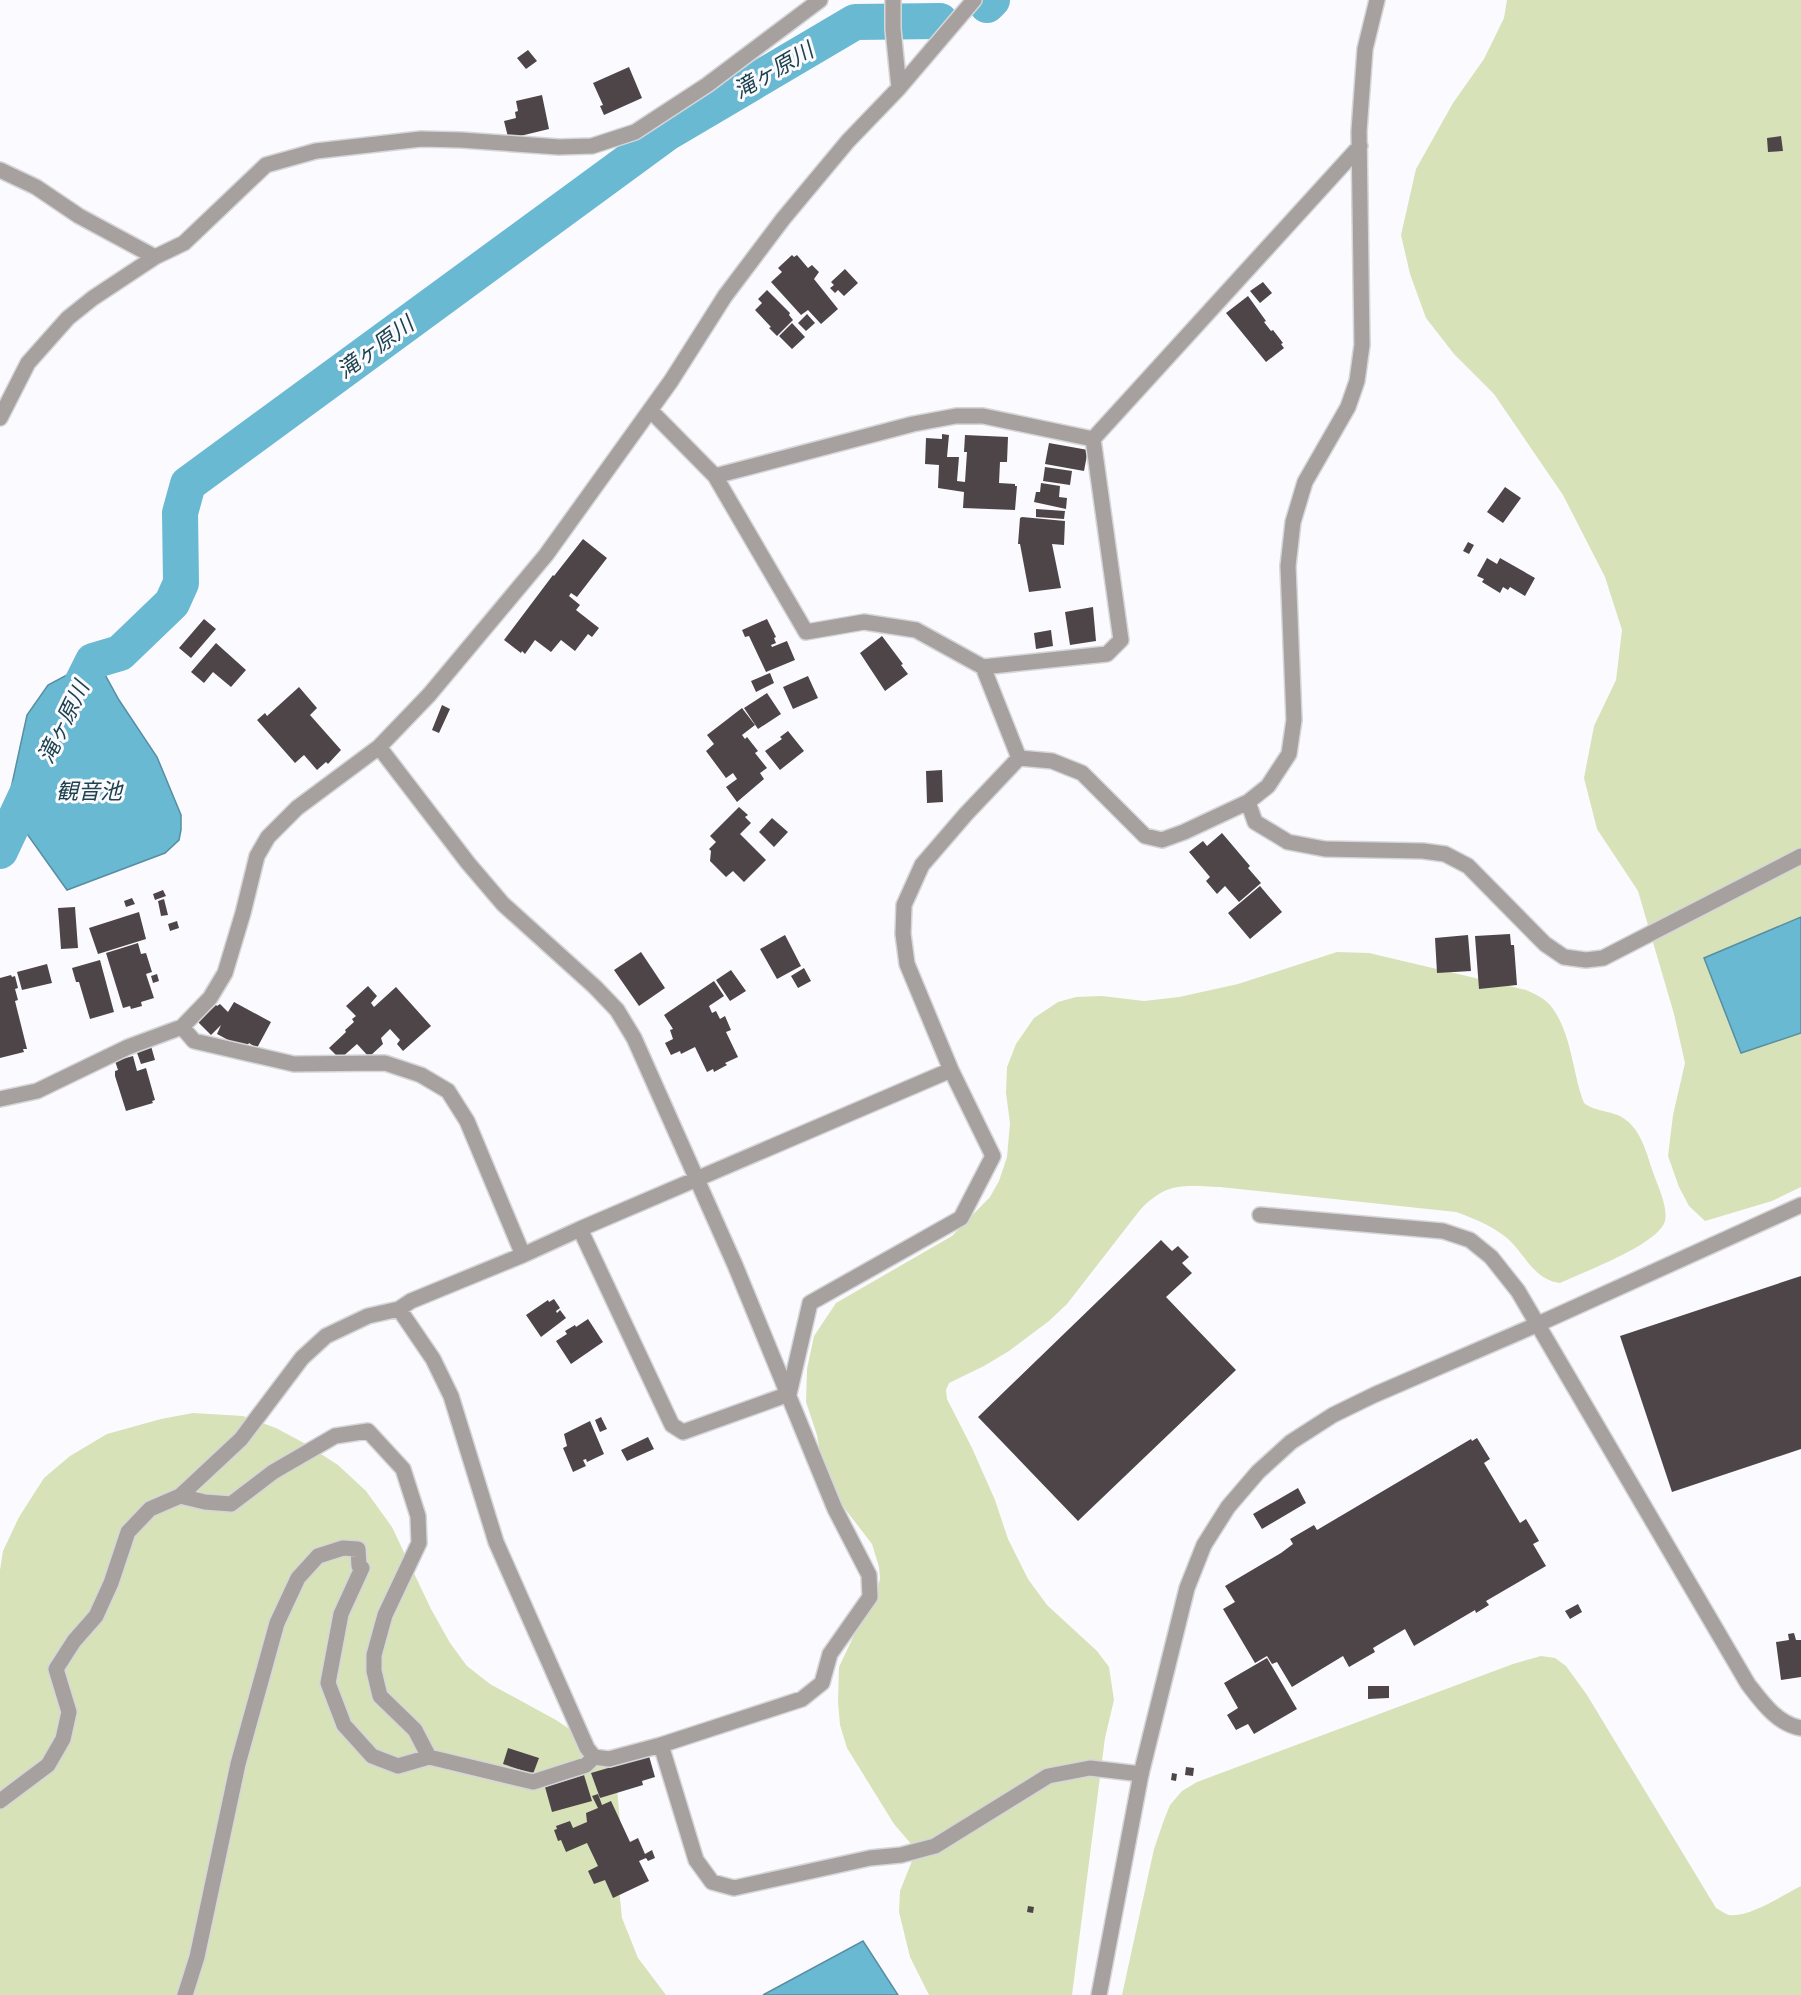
<svg xmlns="http://www.w3.org/2000/svg" width="1801" height="1995" font-family="'Crimson Pro','Noto Sans JP',serif">
	<style>
		.green { fill: #d7e2b9 }
		.water { fill: #6ab9d3; stroke: #578ea2; stroke-width: 1.5 }
		.lines { fill: none; stroke-linecap: round; stroke-linejoin: round }
		.river { stroke: #6ab9d3; stroke-width: 36 }
		.building { fill: #4e4548 }
		.minor-casing { stroke: #d6d6d9; stroke-width: 18 }
		.tertiary-casing { stroke: #d6d6d9; stroke-width: 18 }
		.minor { stroke: #a6a19f; stroke-width: 15 }
		.tertiary { stroke: #a6a19f; stroke-width: 15 }
		.labels { text-anchor: middle; stroke-width: 6; stroke-linejoin: round; paint-order: stroke }
		.water-label { font-size: 22px; font-style: italic; fill: #1d424e; stroke: #fbfbff }
	</style>
	<rect width="100%" height="100%" fill="#fbfbff"/>
	<path class="green" d="M1507,0H1801V1187L1772,1201L1705,1221L1689,1206L1679,1187L1668,1156L1673,1115L1685,1063L1674,1014L1638,891L1597,829L1584,778L1594,726L1616,680L1622,630L1605,577L1563,495L1494,394L1454,354L1426,318L1410,274L1401,235L1416,169L1453,103L1484,59L1504,18Z
		M1337,952L1369,953L1526,990C1535,994 1544,998 1550,1005C1572,1032 1572,1072 1584,1103C1597,1113 1614,1110 1626,1120C1642,1132 1647,1155 1653,1172C1658,1187 1668,1206 1665,1221C1658,1245 1583,1272 1560,1283C1534,1280 1525,1254 1507,1238C1491,1225 1475,1219 1456,1212L1220,1187C1182,1186 1168,1181 1140,1210L1067,1304L1049,1321L1009,1351L984,1366L949,1383L946,1390L947,1399L972,1448L995,1500L1008,1539L1028,1579L1047,1605L1097,1651L1109,1667L1114,1700L1105,1738L1072,1995H929L910,1957L899,1912L900,1891L912,1861V1845L894,1824L847,1748L840,1725L838,1702L839,1667L856,1631L873,1601L880,1579L879,1567L872,1544L825,1483L817,1435L806,1402L807,1369L814,1336L836,1303L952,1236L990,1197L999,1181L1007,1157L1010,1123L1006,1093L1007,1067L1016,1044L1034,1018L1058,1002L1076,997L1102,996L1144,1001L1179,997L1238,984Z
		M193,1413L243,1416L276,1428L304,1443L338,1465L366,1491L392,1527L431,1609L450,1643L467,1666L490,1684L556,1720L586,1740L600,1755L617,1789L620,1821L619,1888L622,1918L638,1958L666,1995H0V1570L3,1551L19,1517L44,1478L70,1456L107,1434L161,1419Z
		M1541,1656L1555,1658L1566,1666L1587,1695L1716,1908C1720,1910 1725,1914 1729,1915C1749,1918 1783,1895 1801,1886V1995H1122L1154,1849L1164,1820L1170,1805L1182,1791L1197,1782L1513,1664Z"/>
	<path class="water" d="M93,661L98,662L119,700L157,757L181,815V830L179,840L165,853L67,890L20,824L3,825L27,715L48,685Z
		M1801,917V1033L1741,1053L1704,958Z
		M863,1941L898,1995H763Z"/>
	<g class="lines">
		<path class="river" d="M987,5L992,0
			M71,705L93,661L120,653L172,603L181,583L180,513L188,484L667,133L855,22L940,21
			M0,851L33,781"/>
	</g>
	<path class="building" d="M528,50L537,61L526,69L517,58Z
		M629,67L642,98L604,115L600,106L603,105L593,83Z
		M542,95L549,129L516,137L515,135L508,137L504,121L516,118L515,112L518,111L516,101Z
		M1781,136L1783,151L1768,152L1767,138Z
		M792,255L794,257L797,255L808,268L812,265L819,272L814,279L838,309L821,324L808,310L801,315L771,282L782,272L778,268Z
		M845,269L858,283L844,296L838,290L835,293L830,288L834,285L831,282Z
		M1263,282L1272,293L1260,303L1250,291Z
		M767,290L790,313L789,315L793,320L777,336L769,328L771,327L755,310L762,303L758,299Z
		M1248,296L1266,321L1264,322L1271,331L1273,330L1283,343L1281,344L1284,348L1266,362L1226,313Z
		M807,314L815,323L806,331L798,323Z
		M792,323L805,337L792,349L779,336Z
		M942,434L949,435L947,457H959L957,481L965,482L967,452H964L965,435L1008,437L1007,462H1000L999,483L1015,484V486H1017L1015,510L963,508L964,492L938,488L939,465L925,464L926,438L942,439Z
		M1049,443L1088,450L1084,471L1045,464Z
		M1045,467L1072,471L1070,485L1043,481Z
		M1041,483L1060,486L1059,497L1067,498L1066,509L1034,502L1036,492H1040Z
		M1505,487L1521,498L1503,523L1487,512Z
		M1036,509L1065,511L1064,519L1036,517Z
		M1022,517L1065,521L1064,545L1052,544L1061,588L1029,592L1020,544H1018L1020,518Z
		M583,539L607,558L577,597L571,593L569,596L580,605L576,610L599,628L592,637L588,634L575,651L561,640L551,652L535,640L525,654L522,651L521,653L504,640L553,575L554,576Z
		M1468,542L1474,545L1469,554L1463,551Z
		M1487,558L1497,564L1500,558L1535,578L1525,596L1510,587L1508,590L1503,587L1500,593L1482,582L1484,579L1477,576Z
		M1093,607L1096,641L1070,645L1065,612Z
		M204,619L216,629L191,658L179,648Z
		M767,619L776,637L774,638L776,643L771,645L772,647L787,641L795,660L766,672L749,636L745,637L742,630Z
		M1051,630L1053,646L1036,649L1034,633Z
		M882,636L903,664L901,665L908,674L885,691L860,653Z
		M216,643L246,670L231,687L213,672L204,683L191,672Z
		M770,673L774,683L756,692L751,681Z
		M808,676L818,698L793,709L783,687Z
		M299,687L317,708L310,715L341,750L328,764L326,762L317,770L304,755L295,763L257,720L265,713L267,716Z
		M767,693L781,714L758,729L744,708Z
		M442,705L450,709L439,733L432,730Z
		M742,708L755,725L742,735L745,739L747,737L758,751L755,753L767,768L760,773L764,779L737,802L726,787L737,779L733,773L726,778L706,751L714,744L707,735Z
		M788,731L804,751L780,770L765,751L782,739L780,737Z
		M942,770L943,802L927,803L926,771Z
		M739,807L748,815L745,817L751,823L740,834L766,860L744,882L733,871L726,877L710,861L711,851L709,849L716,842L710,836Z
		M772,818L788,832L774,847L759,832Z
		M1222,833L1250,866L1248,868L1261,883L1239,902L1225,886L1217,894L1206,881L1210,877L1189,852L1203,841L1207,846Z
		M1260,886L1282,912L1250,939L1228,913Z
		M163,890L166,896L155,900L153,894Z
		M132,898L135,904L126,907L124,901Z
		M164,899L168,915L161,916L158,901Z
		M75,907L78,948L61,949L58,908Z
		M139,912L146,939L98,954L89,928Z
		M177,921L179,928L170,931L168,924Z
		M1510,934L1511,945H1514L1517,985L1479,989L1475,936Z
		M785,935L801,966L777,979L760,949Z
		M1468,935L1471,971L1437,973L1435,938Z
		M138,943L141,954L146,953L152,972L146,974L154,998L141,1002L142,1006L131,1009L130,1006L123,1008L106,953Z
		M641,952L665,988L639,1006L614,970Z
		M100,960L114,1012L90,1019L79,982H76L72,968Z
		M47,964L52,983L22,990L17,972Z
		M804,968L811,981L798,988L791,976Z
		M731,970L746,991L730,1001L716,980Z
		M157,974L159,981L153,983L151,976Z
		M11,975L12,977L15,976L18,988L15,989L18,1000L15,1001L27,1049H23L24,1052L0,1058V978Z
		M714,981L724,996L709,1006L712,1013L716,1011L720,1019L725,1016L731,1030L726,1032L738,1057L725,1063L727,1065L714,1072L713,1069L707,1072L695,1047L681,1054L680,1051L671,1055L665,1043L673,1039L670,1030L673,1029L664,1015Z
		M368,986L377,996L371,1003L374,1007L396,987L431,1026L403,1051L397,1044L400,1040L390,1029L381,1038L383,1044L369,1057L357,1044L340,1059L329,1048L346,1032L345,1030L354,1022L352,1019L356,1016L346,1006Z
		M234,1002L271,1022L257,1048L249,1043L245,1049L217,1034L221,1025L211,1035L198,1022L216,1005L217,1006L220,1004L228,1012Z
		M151,1046L155,1060L141,1064L136,1050Z
		M133,1056L137,1071L146,1068L155,1100L152,1101L153,1103L126,1111L115,1076V1071L118,1070L115,1061Z
		M1161,1240L1172,1251L1178,1246L1189,1257L1182,1263L1192,1273L1166,1297L1236,1370L1078,1521L978,1417Z
		M1801,1276V1449L1672,1492L1620,1336Z
		M554,1299L560,1308L556,1311L557,1313L560,1310L566,1318L541,1337L526,1315L548,1300L549,1302Z
		M588,1319L603,1342L571,1364L556,1341L567,1334L565,1331L575,1325L576,1327Z
		M601,1417L607,1429L600,1432L595,1420Z
		M590,1421L604,1454L587,1462L586,1459L583,1460L586,1466L573,1472L563,1448L567,1446L564,1434Z
		M648,1437L654,1449L627,1461L621,1450Z
		M1477,1438L1490,1459L1484,1463L1520,1523L1526,1519L1539,1541L1533,1544L1546,1566L1486,1601L1489,1605L1476,1613L1475,1610L1414,1646L1405,1629L1373,1648L1375,1652L1349,1667L1343,1656L1292,1687L1277,1662L1272,1664L1267,1656L1255,1663L1223,1609L1235,1602L1225,1586L1281,1553L1293,1544L1290,1539L1314,1525L1317,1530L1471,1439L1472,1441Z
		M1298,1488L1306,1503L1262,1529L1253,1514Z
		M1578,1604L1582,1612L1570,1619L1565,1611Z
		M1794,1633L1796,1640H1801V1677L1781,1680L1776,1642L1789,1640L1788,1634Z
		M1267,1658L1297,1709L1254,1734L1248,1724L1236,1730L1227,1715L1238,1708L1224,1683Z
		M1368,1686H1389V1698L1368,1699Z
		M508,1748L539,1758L533,1774L503,1764Z
		M649,1756L655,1777L642,1781L643,1785L600,1798L591,1773Z
		M1186,1767L1194,1768L1193,1776L1185,1775Z
		M1172,1773L1177,1774L1176,1781L1171,1780Z
		M584,1775L592,1801L552,1812L545,1787Z
		M598,1794L602,1805L611,1801L630,1842L638,1838L645,1854L652,1850L655,1858L648,1861L646,1858L639,1861L649,1881L613,1898L605,1880L594,1884L588,1871L598,1866L587,1843L566,1852L561,1840L558,1841L554,1830L557,1829L556,1826L570,1821L573,1828L587,1822L586,1813L598,1808L592,1796Z
		M1028,1906L1034,1907L1033,1913L1027,1912Z"/>
	<g class="lines">
		<g class="minor-casing">
			<path id="minor" d="M899,88L974,0
				M0,170L36,187L79,216L155,257
				M650,410L715,476
				M0,418L28,363L68,318L93,298L155,257L184,243L266,165L316,151L421,139L461,140L559,147L592,146L635,132L707,85L820,0
				M1093,439L983,416H956L913,424L715,476L806,632L864,622L916,630L983,667L1107,654L1121,640L1093,439L1360,146
				M983,667L1019,758
				M379,747L468,863L503,904L595,987L617,1010L634,1038L735,1265L835,1509L869,1575L870,1597L830,1654L822,1683L802,1699L661,1745L609,1759L594,1757L587,1748L496,1542L451,1396L433,1359L399,1309
				M1248,802L1255,822L1288,842L1325,849L1423,851L1445,854L1468,866L1545,944L1564,957L1586,960L1603,958L1801,856
				M182,1027L194,1041L294,1064L385,1063L421,1075L448,1091L467,1121L523,1255L580,1229L951,1070L907,964L903,934L904,905L922,865L966,814L1019,758L1052,761L1082,773L1145,836L1162,840L1184,832L1248,802L1268,786L1289,754L1294,720L1288,566L1293,522L1305,482L1348,407L1357,381L1362,345L1359,131L1365,49L1377,0
				M0,1099L37,1091L128,1047L182,1027L210,998L225,973L243,913L257,856L268,837L297,808L379,747L429,695L546,555L671,381L725,296L783,219L848,141L899,88L893,29V0
				M1260,1215L1443,1231L1470,1240L1491,1257L1518,1291L1748,1684C1762,1702 1777,1724 1801,1728
				M580,1229L672,1425L683,1432L789,1394L810,1303L961,1218L993,1156L951,1070
				M180,1496L205,1502L231,1504L273,1472L335,1436L368,1431L403,1469L418,1516L419,1543L385,1615L374,1655V1671L380,1696L415,1730L429,1757
				M661,1745L696,1860L712,1882L734,1888L870,1858L901,1855L935,1846L1048,1776L1090,1768L1141,1774
				M0,1801L48,1765L63,1739L69,1712L56,1669L74,1641L96,1616L111,1583L128,1532L150,1509L180,1496L241,1439L302,1358L326,1336L368,1316L399,1309L411,1301L523,1255
				M185,1995L197,1957L238,1764L277,1623L298,1578L318,1556L343,1548L358,1549L359,1566L362,1568L341,1614L328,1683L344,1725L372,1756L398,1766L429,1757L533,1782L586,1765L594,1757"/>
		</g>
		<g class="tertiary-casing">
			<path id="tertiary" d="M1099,1995L1141,1774L1187,1588L1204,1545L1228,1507L1258,1472L1291,1442L1333,1415L1374,1395L1536,1325L1801,1205"/>
		</g>
		<use href="#minor" class="minor"/>
		<use href="#tertiary" class="tertiary"/>
	</g>
	<g class="labels">
		<g class="water-label">
			<text transform="translate(773 70) rotate(-30)" y="8">滝ヶ原川</text>
			<text transform="translate(375 347) rotate(-36)" y="8">滝ヶ原川</text>
			<text transform="translate(63 722) rotate(-64)" y="8">滝ヶ原川</text>
			<text x="89" y="799">観音池</text>
		</g>
	</g>
</svg>
